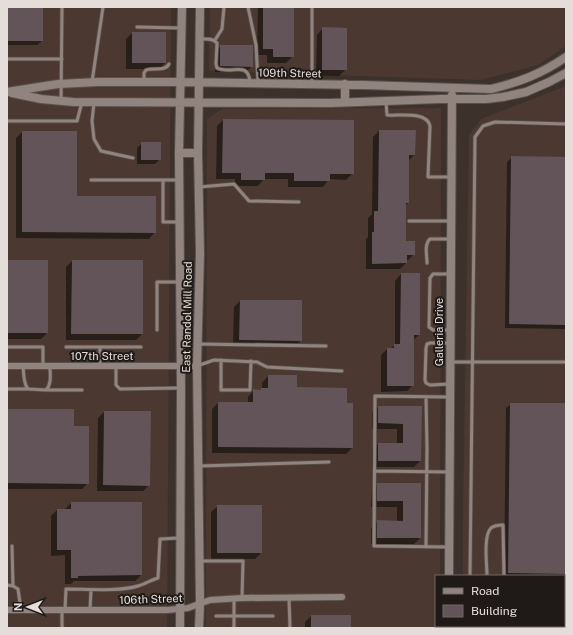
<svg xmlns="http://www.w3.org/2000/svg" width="573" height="635" font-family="'Public Sans',sans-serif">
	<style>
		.built { fill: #4b3931 }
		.shadow { fill: #0007 }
		.building { fill: #625459 }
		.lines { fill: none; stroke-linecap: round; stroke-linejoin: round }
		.lane-casing { stroke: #59504b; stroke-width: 4.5 }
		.street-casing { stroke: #59504b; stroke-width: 8 }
		.secondary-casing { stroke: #59504b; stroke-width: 10 }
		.lane { stroke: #91837d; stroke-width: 3 }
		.street { stroke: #91837d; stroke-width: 6 }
		.secondary { stroke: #91837d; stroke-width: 8 }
		.labels { text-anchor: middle; stroke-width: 4; stroke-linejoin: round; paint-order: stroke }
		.street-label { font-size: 11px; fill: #e5ddda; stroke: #1f1a18 }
	</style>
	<rect width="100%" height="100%" fill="#3d312c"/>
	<path class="built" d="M7,7H171L167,628H7Z
		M210,7H566V46L538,65L481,80L209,71Z
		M566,86V628H465L463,626H564V576H463V516L469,135L481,119Z
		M441,108L440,576H436V626H440V628H206L207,119L222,109Z"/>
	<path class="shadow" d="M7,7H42V41L37,45H7Z
		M258,7H293V56L286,63H267V55H257Z
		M323,28L346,69L339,76L316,75L317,35Z
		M132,33L165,63L159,69H126V39Z
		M221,46L252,66L246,72H215V53Z
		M223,120L353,173L346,180L329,179L323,187H288V179H264L258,186H235V179H216L217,126Z
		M379,131L414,155L408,161V203L405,206V242L414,254L408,260H406V263L400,269H366V239L368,237V218L372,214L373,137Z
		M22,132L76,197L155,232L149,239L16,238V138Z
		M142,143L160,159L155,164H137V148Z
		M512,157L566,158V329L505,328L507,162Z
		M7,261H47V333L41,339H7Z
		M72,261L142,334L136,340H66V267Z
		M401,274H419V335L413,340V385L407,391L381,392V355L387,349H390L395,345V281Z
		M240,301H301V340L295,347L233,346L234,307Z
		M268,376L296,388L346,404L352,448L346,454L212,453V409L218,403H248V397L254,390L259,391L262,389V383Z
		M511,404H566V578H564V576H504L506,408Z
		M378,407H420V461L414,467H372V450L378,444H397V429H372V413Z
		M7,410L73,427L88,483L82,489H7Z
		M104,412L149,485L143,491H97L98,418Z
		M378,484H420V538L414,544H371V528L378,521L397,522V507H371L372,490Z
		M71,503H141V575L135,581H74L71,584H65V555L51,556V516L57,510L65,509Z
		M218,506L261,553L255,559H211V512Z
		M311,616L350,628H305V622Z"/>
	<path class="building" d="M7,7H43V41H7Z
		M263,7H294V57H273V49H263Z
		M322,27L347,28V70H322Z
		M132,32H166V63H132Z
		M220,45H253V67L220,66Z
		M223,119L354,120V174H330V181H294V173H265V180H241V173H222Z
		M379,130H416L415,155H409V203H406V241H415V255H407V263L372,264V232H374V211H378Z
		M22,131H77V196H156V233L22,232Z
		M141,142H161V160H141Z
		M511,156L566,157V325L509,324Z
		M7,260H48V333H7Z
		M72,260H143V334H71Z
		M401,273H420V335H414V386H387V348H394V344H400Z
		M240,300H302V341L239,340Z
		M268,375H297V387L347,388V403H353V448L218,447V402H253V389L261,390V388H268Z
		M510,403H566V574L508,573Z
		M378,406H422L421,461H378V443H403V424L378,423Z
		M7,409H74V426H89V484L7,483Z
		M104,411H151L150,486L103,485Z
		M377,483H421V538H377V520L403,521V501H377Z
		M71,502H142V575L78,576V578H71V550H57V509H71Z
		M217,505H262V553H217Z
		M311,615H351V628H311Z"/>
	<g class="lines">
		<g class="lane-casing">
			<path id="lane" d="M248,7L256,45L258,81
				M137,27L181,28
				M201,39C206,39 213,38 217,43L216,64L217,68C231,75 248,60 250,82
				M215,40L222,29L224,7
				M7,59H62
				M92,82L103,7
				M144,82V73L146,70C154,67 165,72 169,64
				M312,84V7
				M61,101L62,7
				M386,102L387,115C399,116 427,111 430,126L428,177H450
				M94,103L92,121L94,139L101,151L133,158
				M7,121H77L82,102
				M91,180H178
				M163,180V222H180
				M199,187L234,184L249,201L299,202
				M409,221H449
				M427,263C427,255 424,244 430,239H451
				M449,274H433L430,278L429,327L433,330H450
				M157,330V282H180
				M450,343H430L427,344L426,348L425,380L426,383L430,385L450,384
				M198,344L326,346
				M7,347H43V365
				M66,347H100V366
				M100,347H141
				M221,360V390H250L251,361
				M452,362H566
				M23,366C24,374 23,383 28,389L46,390C52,384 50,374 50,366
				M116,366V385L120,389L179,388
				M197,366L214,360L257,362L267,367L342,371
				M7,389H28
				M46,390H82
				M200,466L329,462
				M375,471L449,472
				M12,546L13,586
				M426,547L427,448L426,397
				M449,547L374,546L375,396L449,397
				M200,561H243L242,598
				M470,576L475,137L483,126L495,122L566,124
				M487,576C487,565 483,536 491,528C495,525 499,525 503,525L504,576
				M7,585L13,586L18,589L21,610
				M289,598L290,628
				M234,599V627
				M564,605H566
				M65,609L66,589C87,589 118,592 138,586C145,584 151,580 158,578L160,539L179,538
				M90,610L91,590
				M216,616H273
				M62,628V609"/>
		</g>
		<g class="street-casing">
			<path id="street" d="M7,366H197
				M7,610H167L188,608L210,600L242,598L342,597"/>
		</g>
		<g class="secondary-casing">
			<path id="secondary" d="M345,84V102
				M7,92L58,84L98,82H181L363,85L491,89C520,82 541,74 566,57
				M12,93L41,99L73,102L331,103L440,99H486L503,97L526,92L549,82L566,73
				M179,153H198
				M449,576L452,95
				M448,626V628
				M180,628L181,388L179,153L182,7
				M199,628L200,603L197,366L200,254L198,153L200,7"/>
		</g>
		<use href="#lane" class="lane"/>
		<use href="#street" class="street"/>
		<use href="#secondary" class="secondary"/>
	</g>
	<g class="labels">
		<g class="street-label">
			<text transform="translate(290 73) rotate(1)" y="4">109th Street</text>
			<text transform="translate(187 317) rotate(-89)" y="4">East Randol Mill Road</text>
			<text transform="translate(439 332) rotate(-90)" y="4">Galleria Drive</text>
			<text x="102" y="360">107th Street</text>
			<text transform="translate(151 599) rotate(-2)" y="4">106th Street</text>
		</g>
	</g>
	<rect width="573" height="635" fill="none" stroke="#e5ddda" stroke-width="16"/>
	<rect x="435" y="575" width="130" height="52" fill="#1f1a18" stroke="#6e6866"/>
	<rect x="443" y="588" width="20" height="6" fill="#91837d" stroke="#6e6866"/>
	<text x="471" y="595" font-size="12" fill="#e5ddda">Road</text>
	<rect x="443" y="605" width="20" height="12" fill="#625459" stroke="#6e6866"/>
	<text x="471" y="615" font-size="12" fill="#e5ddda">Building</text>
	<g transform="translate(28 607) rotate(270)" stroke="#1f1a18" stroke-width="3" paint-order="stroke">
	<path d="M0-3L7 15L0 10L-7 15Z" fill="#e5ddda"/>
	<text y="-6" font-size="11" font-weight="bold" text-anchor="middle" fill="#e5ddda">N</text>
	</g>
</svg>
